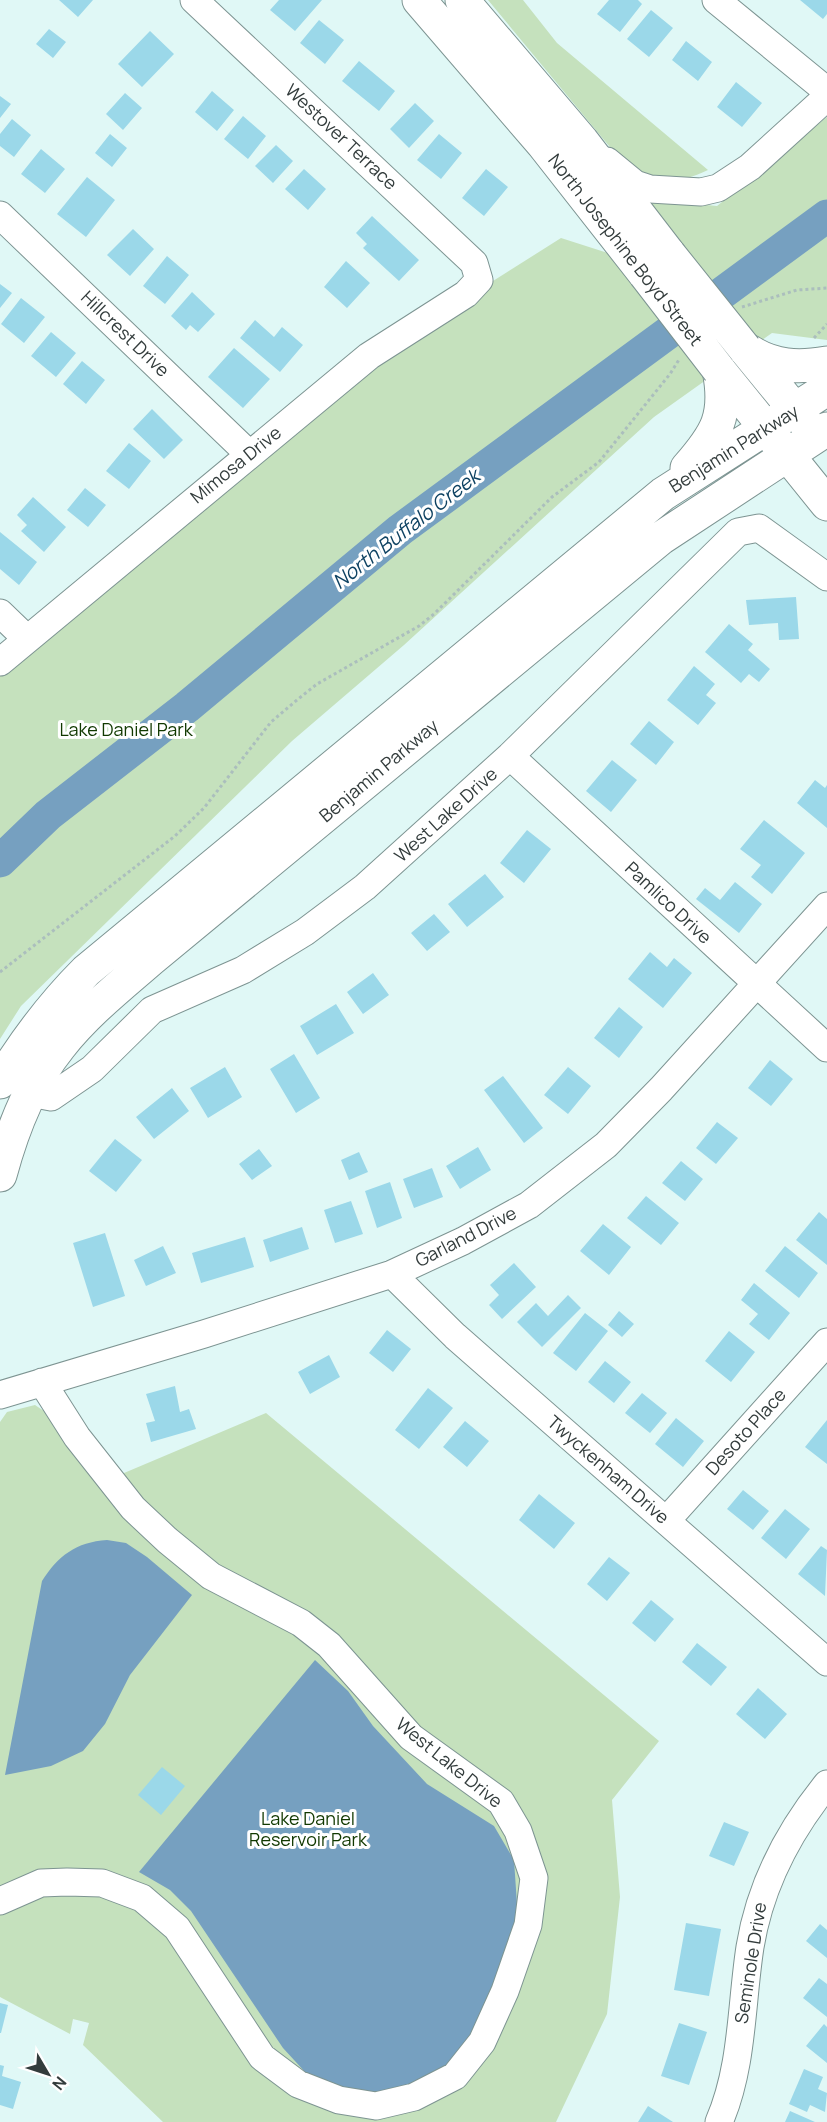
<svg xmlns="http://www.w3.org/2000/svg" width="827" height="2122" font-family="Manrope,sans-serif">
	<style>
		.green { fill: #c5e1bd }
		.water { fill: #76a0c0 }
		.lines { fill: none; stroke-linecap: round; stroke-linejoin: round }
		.river { stroke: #76a0c0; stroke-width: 33 }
		.building { fill: #9bd8e9 }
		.minor-casing { stroke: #7d9492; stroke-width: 29 }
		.major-casing { stroke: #7d9492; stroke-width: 35 }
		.path { stroke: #abbebd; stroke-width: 3; stroke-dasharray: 3 3; stroke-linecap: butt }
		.minor { stroke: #fff; stroke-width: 27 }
		.major { stroke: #fff; stroke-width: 33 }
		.major-bridge-casing { stroke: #7d9492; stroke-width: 35; stroke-linecap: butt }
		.major-bridge { stroke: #fff; stroke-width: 33 }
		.labels { text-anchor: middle; stroke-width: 6; stroke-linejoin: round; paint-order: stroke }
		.street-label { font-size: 18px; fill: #333c3c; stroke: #fff }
		.park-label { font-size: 18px; fill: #113900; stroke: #fff }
		.water-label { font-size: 20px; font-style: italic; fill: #0e4262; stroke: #fff }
	</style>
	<rect width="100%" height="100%" fill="#e0f8f6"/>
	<path class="green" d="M488,0H523L557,43L708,170C666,190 648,181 614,152Z
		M827,117V340L772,333L654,417L404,645L292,741L21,1006L0,1039V673L373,357L561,238L614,255L636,198L717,206Z
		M35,1405L44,1411L98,1484L266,1413L659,1741L612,1800L620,1897L607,2014L556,2122H163L83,2045L89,2023L73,2019L70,2034L0,1997V1422L7,1412Z"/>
	<path class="water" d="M107,1540L126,1543L147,1557L192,1595L130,1675L105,1724L83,1751L51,1766L5,1775L42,1581C58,1556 76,1542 107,1540Z
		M315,1660L348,1691L373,1726L427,1784L494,1826L514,1860L518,1919L486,2013L454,2062L418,2084L388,2091L357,2092L331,2085L306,2073L283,2048L191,1911L170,1890L139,1872Z"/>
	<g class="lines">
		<path class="river" d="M0,861L48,815L187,707L400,530L827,216"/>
	</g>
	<path class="building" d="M59,0H93L78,17Z
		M279,0H322L295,31L270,10Z
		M609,0H638L642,4L620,32L597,14Z
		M800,0H827V14L823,19Z
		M651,10L673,28L649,57L627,39Z
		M319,20L344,40L325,64L300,43Z
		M49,29L66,42L53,58L36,44Z
		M150,31L174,54L142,87L118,64Z
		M686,41L712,62L698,81L672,60Z
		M359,61L395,91L379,111L342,81Z
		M736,82L762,103L742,127L717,107Z
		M212,91L234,110L217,131L195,112Z
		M125,93L142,108L123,130L106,114Z
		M0,96L11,104L0,118Z
		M415,103L434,121L409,148L390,129Z
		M243,116L266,136L248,159L224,139Z
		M12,119L31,135L14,157L0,146V134Z
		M110,134L127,148L112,167L95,153Z
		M439,134L462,153L441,179L417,160Z
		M276,145L293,161L273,183L255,166Z
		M41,149L65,169L45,193L21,174Z
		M304,169L326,189L308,210L285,189Z
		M486,169L508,187L484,216L462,198Z
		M87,177L115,200L86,237L57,214Z
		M372,216L419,260L399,281L363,248L367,244L356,233Z
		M133,229L154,249L130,276L107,255Z
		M167,256L189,275L165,304L143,286Z
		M346,261L370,283L347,308L324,287Z
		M0,284L12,293L0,308Z
		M192,292L215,314L198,332L190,325L186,330L171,316Z
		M21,298L45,317L24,343L1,324Z
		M255,320L274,337L282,327L303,345L280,372L240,338Z
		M51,332L76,353L56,377L31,356Z
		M234,348L270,379L243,408L208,377Z
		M82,361L105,380L86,404L63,384Z
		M152,409L183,440L164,459L133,429Z
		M129,443L151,461L129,489L106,471Z
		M85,488L106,505L88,527L67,510Z
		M33,497L66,527L44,552L21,531L27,525L17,515Z
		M0,532L37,562L19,585L0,569Z
		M796,597L799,639L779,640L778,623L749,625L746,600Z
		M729,624L753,644L748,650L770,669L759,682L749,674L741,683L705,652Z
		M694,666L715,684L706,695L716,703L698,725L667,700Z
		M649,721L674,742L656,765L630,744Z
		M612,760L637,780L611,812L586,791Z
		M815,780L825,788L827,785V828L797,803Z
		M764,820L805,853L772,894L751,877L761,865L740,849Z
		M527,830L551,849L524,883L500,863Z
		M485,874L504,897L467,927L448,904Z
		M735,882L762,904L739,933L696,899L705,888L720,900Z
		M434,914L450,932L427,951L411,933Z
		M650,952L667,967L674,958L692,973L663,1008L628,979Z
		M373,973L389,995L363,1014L347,992Z
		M336,1004L354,1033L317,1055L300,1026Z
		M619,1007L643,1027L619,1058L594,1038Z
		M294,1054L320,1098L296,1113L270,1069Z
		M770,1060L793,1079L771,1106L748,1088Z
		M225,1067L242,1097L208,1118L190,1088Z
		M568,1067L591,1086L568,1114L544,1095Z
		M503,1076L543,1128L524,1143L484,1090Z
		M172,1088L189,1111L154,1139L136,1117Z
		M717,1122L738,1138L716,1164L696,1148Z
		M115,1139L142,1160L116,1192L89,1171Z
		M478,1147L491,1170L460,1189L446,1166Z
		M259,1149L272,1166L252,1180L239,1164Z
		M359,1152L368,1172L349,1180L341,1160Z
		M681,1161L703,1179L685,1201L662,1183Z
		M432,1168L443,1197L414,1208L403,1179Z
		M390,1182L402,1218L377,1228L365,1191Z
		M646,1196L679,1223L661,1245L627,1218Z
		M351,1201L363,1234L335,1243L324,1210Z
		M819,1212L827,1219V1265L796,1240Z
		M603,1224L631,1247L609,1275L580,1251Z
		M302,1227L309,1249L270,1262L263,1240Z
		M105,1233L125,1296L93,1307L73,1243Z
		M245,1237L254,1267L201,1283L192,1253Z
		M163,1246L176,1273L146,1286L134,1260Z
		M785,1246L818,1273L799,1298L765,1271Z
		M514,1263L536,1287L502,1319L489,1305L499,1295L490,1285Z
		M754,1283L790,1313L769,1340L749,1324L758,1314L741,1300Z
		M568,1295L581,1308L542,1347L517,1322L536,1303L548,1316Z
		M619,1311L634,1324L622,1337L608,1325Z
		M585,1313L608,1331L576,1371L553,1353Z
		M387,1330L411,1349L393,1372L369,1353Z
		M729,1331L755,1352L731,1382L705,1361Z
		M329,1355L340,1377L310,1394L298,1372Z
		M605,1361L631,1382L614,1403L588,1382Z
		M175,1386L180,1412L189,1409L196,1429L151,1442L146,1423L155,1421L146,1394Z
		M428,1388L453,1408L419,1449L395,1430Z
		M642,1393L667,1413L650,1433L625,1413Z
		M676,1418L704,1441L683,1467L655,1444Z
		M827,1420V1464L805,1447Z
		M465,1421L489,1441L467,1467L443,1447Z
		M743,1490L769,1511L753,1530L727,1509Z
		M539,1494L575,1523L554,1549L519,1520Z
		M785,1509L810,1529L786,1559L761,1538Z
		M821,1546L827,1550L825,1596L798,1574Z
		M609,1557L630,1573L607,1601L587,1584Z
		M651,1600L674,1619L655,1642L632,1623Z
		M697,1643L727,1667L711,1686L682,1662Z
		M758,1688L787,1714L765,1739L736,1714Z
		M162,1767L185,1786L161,1815L138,1795Z
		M724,1822L749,1832L734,1866L709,1856Z
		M686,1923L721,1929L709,1996L674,1990Z
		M820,1924L827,1930V1958L806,1941Z
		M819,1978L827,1984V2017L803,1998Z
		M0,2003L8,2005L1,2033H0Z
		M679,2023L707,2032L689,2085L661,2076Z
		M824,2024L827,2027V2063L806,2046Z
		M0,2065L4,2066L2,2076L21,2082L13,2109L0,2105Z
		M804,2069L823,2077L818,2089L827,2093L825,2112L810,2105L807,2112L789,2104Z
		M648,2106L673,2122H638Z
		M790,2111L815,2122H785Z"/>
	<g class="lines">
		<g class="minor-casing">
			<path id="minor" d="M716,0L827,91
				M607,161L635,184L650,189L701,192L718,188L750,167L827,97
				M0,215L249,454
				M0,613L27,639
				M0,662L369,356L466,294L479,280L474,263L194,0
				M510,756L827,1048
				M30,1093L51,1097L92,1069L152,1010L243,970L305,932L365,887L510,756L738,532L759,528L827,577
				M392,1274L455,1336L827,1662
				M0,1395L204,1334L392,1274L463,1241L529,1205L606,1145L661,1089L827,906
				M666,1521L827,1342
				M0,1901L41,1883L67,1882L102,1883L142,1898L177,1928L262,2057L298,2084L339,2100L376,2106L414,2097L455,2076L482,2042L505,1991L528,1925L534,1878L518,1831L501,1802L411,1737L329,1645L301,1623L211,1576L167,1540L133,1508L77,1437L42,1382
				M719,2122C743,2067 741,2005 750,1947C760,1886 788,1832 827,1784"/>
		</g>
		<g class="major-casing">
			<path id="major" d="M419,0L543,144L645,274
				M462,0L582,141L669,254
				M745,349L809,427
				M749,351C774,367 798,368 827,363
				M719,370L827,504
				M687,468C717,434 728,416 719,370
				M0,1082C25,1041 52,1005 86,971L663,494L827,389
				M0,1175C12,1130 30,1083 60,1046C86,1013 119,987 150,960L661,538L827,429"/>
		</g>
		<path class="path" d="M742,307L797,290L827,288
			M814,338L827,324
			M0,972L175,836L204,808L271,722L297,700L317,684L419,626L434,614L552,497L599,462L670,374L680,358"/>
		<use href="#minor" class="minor"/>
		<use href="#major" class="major"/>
		<g class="major-bridge-casing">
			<path id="major-bridge" d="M669,254L745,349
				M645,274L719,370"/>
		</g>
		<use href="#major-bridge" class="major-bridge"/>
	</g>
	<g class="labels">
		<g class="street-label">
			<text transform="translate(341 137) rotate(43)" y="6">Westover Terrace</text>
			<text transform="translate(625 250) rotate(52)" y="6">North Josephine Boyd Street</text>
			<text transform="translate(125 334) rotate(44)" y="6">Hillcrest Drive</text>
			<text transform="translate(734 449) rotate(-32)" y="6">Benjamin Parkway</text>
			<text transform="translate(236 465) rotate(-39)" y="6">Mimosa Drive</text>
			<text transform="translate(379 771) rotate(-40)" y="6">Benjamin Parkway</text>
			<text transform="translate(446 815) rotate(-42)" y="6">West Lake Drive</text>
			<text transform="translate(668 903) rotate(43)" y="6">Pamlico Drive</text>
			<text transform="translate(466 1237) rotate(-27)" y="6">Garland Drive</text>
			<text transform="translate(746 1432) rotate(-48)" y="6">Desoto Place</text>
			<text transform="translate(608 1470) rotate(41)" y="6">Twyckenham Drive</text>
			<text transform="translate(449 1763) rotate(39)" y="6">West Lake Drive</text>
			<text transform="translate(751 1963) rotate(-81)" y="6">Seminole Drive</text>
		</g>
		<g class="park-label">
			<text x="126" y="736">Lake Daniel Park</text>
			<text x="308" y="1825">Lake Daniel<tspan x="308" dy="21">Reservoir Park</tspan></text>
		</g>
		<g class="water-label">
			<text transform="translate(406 529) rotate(-38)" y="7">North Buffalo Creek</text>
		</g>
	</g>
	<g transform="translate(48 2074) rotate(129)" stroke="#ffffff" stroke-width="4.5" paint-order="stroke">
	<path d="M0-4.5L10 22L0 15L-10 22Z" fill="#333c3c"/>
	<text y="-9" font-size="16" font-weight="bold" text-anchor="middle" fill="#333c3c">N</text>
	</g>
</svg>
